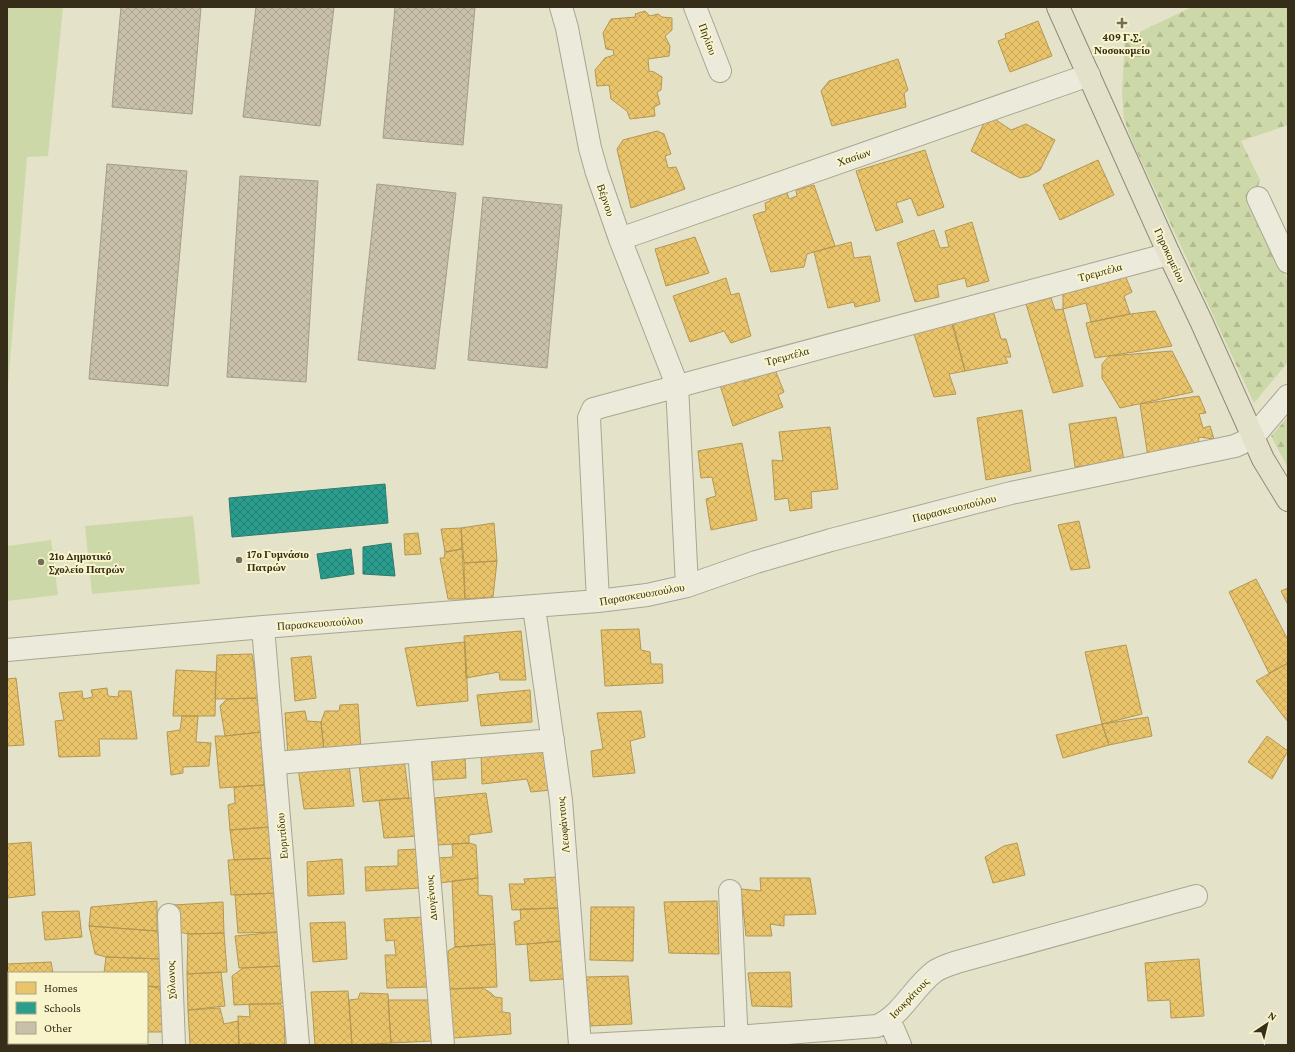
<svg xmlns="http://www.w3.org/2000/svg" width="1295" height="1052" font-family="'Crimson Pro',serif">
	<style>
		.forest { fill: url(#forest-firs) }
		.garden { fill: #cdd8a9 }
		.homes { fill: url(#homes-cross-hatch); stroke: #b49752 }
		.schools { fill: url(#schools-cross-hatch); stroke: #2e7c6c }
		.building { fill: url(#building-cross-hatch); stroke: #a49d88 }
		.lines { fill: none; stroke-linecap: round; stroke-linejoin: round }
		.minor-casing { stroke: #a9a592; stroke-width: 24 }
		.major-casing { stroke: #8e8a79; stroke-width: 24 }
		.minor { stroke: #eceada; stroke-width: 22 }
		.major { stroke: #e4e1cb; stroke-width: 22 }
		.poi-dot { fill: #746d57; stroke: #f8f4cb; stroke-width: 1.5 }
		.labels { text-anchor: middle; stroke-width: 4; stroke-linejoin: round; paint-order: stroke }
		.poi-label { font-size: 11px; font-weight: bold; fill: #372e1a; stroke: #f8f4cb; text-anchor: start }
		.street-label { font-size: 11px; fill: #372e1a; stroke: #f8f4cb }
	</style>
	<defs>
		<pattern id="forest-firs" width="22" height="20" patternUnits="userSpaceOnUse"><rect width="22" height="20" fill="#cdd8a9"/><path d="M5 1l3.5 6h-7zM16 11l3.5 6h-7z" fill="#b1ba91"/></pattern>
		<pattern id="homes-cross-hatch" width="8" height="8" patternUnits="userSpaceOnUse"><rect width="8" height="8" fill="#e9c46a"/><path d="M0 0l8 8M0 8l8-8" fill="none" stroke="#c8a95b"/></pattern>
		<pattern id="schools-cross-hatch" width="8" height="8" patternUnits="userSpaceOnUse"><rect width="8" height="8" fill="#2a9d8f"/><path d="M0 0l8 8M0 8l8-8" fill="none" stroke="#258074"/></pattern>
		<pattern id="building-cross-hatch" width="8" height="8" patternUnits="userSpaceOnUse"><rect width="8" height="8" fill="#c8c0a8"/><path d="M0 0l8 8M0 8l8-8" fill="none" stroke="#aca590"/></pattern>
	</defs>
	<rect width="100%" height="100%" fill="#e4e2c8"/>
	<path class="forest" d="M1192,7H1288V125L1241,141L1260,180L1252,207L1288,281V362L1254,403L1132,141L1124,119L1122,93L1125,39Z
		M1288,417V468L1271,436Z"/>
	<path class="garden" d="M7,7H63L48,156L27,157L7,397Z
		M193,516L200,584L92,594L85,526Z
		M51,540L58,595L7,601V546Z"/>
	<path class="homes" d="M645,11L650,16L658,14L662,17L672,18V30L665,36L670,46L669,56L648,59L649,71L654,72L662,77L661,90L657,92L660,104L654,107L655,116L630,119L627,111L611,99L609,85L597,86L595,70L605,58L614,55L613,50L606,49L603,33L611,19L636,17L635,14Z
		M1038,21L1052,56L1010,72L998,41L1006,38L1005,34Z
		M898,59L908,90L904,93L906,107L832,126L821,91L829,81Z
		M993,118L1011,130L1026,124L1055,140L1040,170L1029,176L1020,178L971,151L985,121Z
		M657,131L664,134L671,154L665,156L668,168L676,167L685,189L631,208L617,149L623,140Z
		M925,150L944,207L918,216L911,198L896,203L903,222L876,231L856,171Z
		M1098,160L1114,195L1060,220L1043,185Z
		M814,185L835,246L807,254L804,267L771,272L753,215L766,211L765,203L770,201L772,198L787,193L789,199L797,196L796,190Z
		M972,222L989,281L967,287L965,278L937,285L939,297L915,302L897,243L934,230L940,248L949,247L945,231Z
		M695,237L709,273L666,286L655,249Z
		M851,242L854,258L870,256L880,301L855,307L854,302L828,308L814,252Z
		M1124,273L1132,292L1124,296L1130,314L1091,322L1086,303L1063,309V287Z
		M726,278L731,295L739,293L751,336L731,343L724,331L690,342L673,296Z
		M1051,298L1055,310L1063,309L1083,386L1053,393L1026,304Z
		M1155,311L1172,346L1095,358L1086,323L1130,314Z
		M978,313L994,314L1001,339H1006L1011,357H1005L1008,363L965,371L951,316Z
		M952,324L965,371L949,374L956,394L934,397L914,334Z
		M1172,351L1193,392L1120,408L1102,378V364L1109,356Z
		M774,367L784,392L778,395L783,407L733,426L720,385L743,376L745,382L755,377L753,372Z
		M1199,396L1206,413L1199,414L1203,428L1210,426L1214,439L1199,437L1198,447L1148,457L1140,404Z
		M1022,410L1031,471L986,480L977,418Z
		M1116,417L1124,460L1075,467L1069,424Z
		M830,427L838,489L811,492L812,508L790,511L788,498L775,500L772,460L783,461L779,432Z
		M742,443L757,520L711,530L706,499L716,496L712,477L701,478L698,451Z
		M1079,521L1090,568L1071,570L1058,525Z
		M494,523L497,561L464,563L461,528Z
		M461,528L462,549L445,552L441,529Z
		M418,533L421,554L405,555L404,534Z
		M462,549L465,599H448L440,558H444L445,552Z
		M497,561L493,597L465,599L464,563Z
		M1256,579L1288,640V663L1269,673L1229,592Z
		M1288,588V605L1281,591Z
		M639,629L641,650L650,652L651,664H662L663,683L605,686L601,630Z
		M521,631L526,680H500L499,672L466,678L464,636Z
		M465,642L468,701L417,706L405,648Z
		M1126,645L1142,714L1102,724L1085,652Z
		M252,654L259,698L215,699L217,655Z
		M311,656L316,698L295,701L291,658Z
		M1288,663V722L1256,681Z
		M176,670L216,672L215,716H173Z
		M16,678L24,745L7,746V679Z
		M107,688L108,696L118,697L119,691H131L137,739H99L100,756L59,757L55,721L64,720L59,693L82,691L83,699L93,697L91,690Z
		M530,690L532,722L481,726L477,695Z
		M255,698L259,704L261,732L225,736L220,706L227,699Z
		M358,704L361,750H324L321,722L325,711H339L340,705Z
		M305,711L307,721L321,722L324,750L288,756L285,713Z
		M641,711L645,737L630,741L635,773L593,777L591,751L603,749L597,713Z
		M182,716H198L196,742L211,743L209,766L183,767V773L171,775L167,732L180,730Z
		M1148,717L1152,736L1109,745L1102,724Z
		M1102,724L1109,745L1063,758L1056,735Z
		M261,732L264,785L220,788L215,736H225Z
		M1267,736L1288,751L1272,779L1248,762Z
		M547,750L551,790L531,792L527,779L482,784L481,753Z
		M465,756L466,778L433,780L432,758Z
		M404,759L409,798L363,802L359,763Z
		M349,765L354,806L304,809L298,768Z
		M264,785L270,827L230,830L228,805L235,803L234,787Z
		M486,793L492,832L469,835V843L438,845L435,798Z
		M409,798L416,799L419,836L384,838L379,800Z
		M270,827L274,858L234,860L230,830Z
		M31,842L35,895L7,898V844Z
		M469,843L476,845L478,878L440,883L438,858L453,857L452,844Z
		M1017,843L1025,875L993,883L985,857L1004,846Z
		M419,849L420,888L366,891L365,867L398,866V850Z
		M274,858L277,893L231,895L228,860Z
		M342,859L344,894L308,896L307,862Z
		M557,877L558,908L512,910L509,884H525L524,879Z
		M478,878V895L492,896L495,944L455,947L452,881Z
		M760,878H810L816,914L784,915V926L770,924L772,936H746L741,889L761,891Z
		M277,893L279,932L238,933L235,895Z
		M157,901V931L89,926L91,907Z
		M717,901L719,954L669,953L664,902Z
		M223,902L224,933L188,934L176,931L174,905Z
		M591,907H634L633,961L590,960Z
		M558,908L561,941L516,945L514,922L521,920L520,909Z
		M79,911L82,937L45,940L42,912Z
		M424,917L429,987L387,988L385,955H396L394,940L386,941L384,919Z
		M345,922L347,959L313,962L310,923Z
		M89,926L157,931L162,959L106,957L95,954Z
		M279,932L283,966L239,968L235,936Z
		M224,933L227,972L187,974L188,934Z
		M561,941L565,979L530,981L527,944Z
		M495,944L497,987L448,989V951L455,947Z
		M106,957L162,959L163,987L147,986V973H104Z
		M1199,959L1204,1016L1171,1018L1170,1000L1148,1001L1145,963Z
		M51,962L53,973H9V995H7V964Z
		M283,966L286,1003L234,1005L232,976L243,968Z
		M221,972L225,1006L188,1010L187,974Z
		M790,972L792,1007L752,1006L748,973Z
		M628,976L632,1024L590,1026L586,977Z
		M147,986L159,988L163,999L165,1032H147Z
		M483,988L491,993L495,997L502,998V1012L510,1013L511,1034L453,1038L448,989Z
		M348,991L352,1045H315L311,992Z
		M360,993L388,994L391,1043L352,1045L349,1000L358,999Z
		M388,1000H429L433,1041L391,1043Z
		M249,1004H280L284,1008L285,1045H254V1043L239,1045L238,1016L250,1017Z
		M220,1008L224,1024L238,1021L239,1045H190L188,1010Z
		M7,1020H9V1043H42V1045H9Z
		M42,1043H70L71,1045H42Z
		M70,1043H102V1045H71Z
		M102,1043H134V1045H102Z"/>
	<path class="schools" d="M385,484L388,523L232,537L229,498Z
		M391,543L395,576L363,574V547Z
		M351,549L354,574L321,579L317,554Z"/>
	<path class="building" d="M121,7H201L192,114L112,107Z
		M256,7H334L320,126L243,117Z
		M395,7H475L463,145L383,138Z
		M107,164L187,171L168,386L89,379Z
		M240,176L318,181L306,382L227,377Z
		M377,184L456,193L435,369L358,360Z
		M483,197L562,205L547,368L468,360Z"/>
	<g class="lines">
		<g class="minor-casing">
			<path id="minor" d="M561,7L567,28L590,148L597,173L620,239L677,385L687,586
				M695,7L720,71
				M1258,198L1288,262
				M620,239L1089,75
				M598,601L589,418L593,409L1169,254
				M534,607L561,800L580,1045
				M263,627L298,1045
				M7,650L263,627L598,601L647,595L687,586L756,562L831,540L1011,493L1235,446L1248,440L1253,437L1288,396
				M419,751L443,1045
				M276,763L553,740
				M730,891L737,1045
				M169,915L174,1045
				M889,1019L900,1045
				M587,1045L737,1037L877,1026C902,1015 913,988 934,972C941,967 949,965 957,962L1196,896"/>
		</g>
		<g class="major-casing">
			<path id="major" d="M1058,7L1169,254L1201,321L1263,459L1288,500"/>
		</g>
		<use href="#minor" class="minor"/>
		<use href="#major" class="major"/>
	</g>
	<g class="poi-dot">
		<path d="M1120 17h4v4h4v4h-4v4h-4v-4h-4v-4h4z"/>
		<circle cx="239" cy="560" r="4"/>
		<circle cx="41" cy="562" r="4"/>
	</g>
	<g class="labels">
		<g class="poi-label">
			<text x="1122" y="41" text-anchor="middle">409 Γ.Σ.<tspan x="1122" dy="13">Νοσοκομείο</tspan></text>
			<text x="247" y="558">17ο Γυμνάσιο<tspan x="247" dy="13">Πατρών</tspan></text>
			<text x="49" y="560">21ο Δημοτικό<tspan x="49" dy="13">Σχολείο Πατρών</tspan></text>
		</g>
		<g class="street-label">
			<text transform="translate(708 39) rotate(70)" y="4">Πηλίου</text>
			<text transform="translate(854 157) rotate(-19)" y="4">Χασίων</text>
			<text transform="translate(606 200) rotate(71)" y="4">Βέρνου</text>
			<text transform="translate(1170 255) rotate(65)" y="4">Γηροκομείου</text>
			<text transform="translate(1100 272) rotate(-15)" y="4">Τρεμπέλα</text>
			<text transform="translate(787 356) rotate(-15)" y="4">Τρεμπέλα</text>
			<text transform="translate(954 508) rotate(-14)" y="4">Παρασκευοπούλου</text>
			<text transform="translate(642 594) rotate(-10)" y="4">Παρασκευοπούλου</text>
			<text transform="translate(320 623) rotate(-4)" y="4">Παρασκευοπούλου</text>
			<text transform="translate(563 825) rotate(-95)" y="4">Λεωφάντους</text>
			<text transform="translate(282 836) rotate(-95)" y="4">Ευριπίδου</text>
			<text transform="translate(431 898) rotate(-95)" y="4">Διογένους</text>
			<text transform="translate(171 980) rotate(-92)" y="4">Σόλωνος</text>
			<text transform="translate(909 998) rotate(-46)" y="4">Ισοκράτους</text>
		</g>
	</g>
	<rect width="1295" height="1052" fill="none" stroke="#372e1a" stroke-width="16"/>
	<rect x="8" y="972" width="140" height="72" fill="#f8f4cb" stroke="#aba584"/>
	<rect x="16" y="982" width="20" height="12" fill="#e9c46a" stroke="#aba584"/>
	<text x="44" y="992" font-size="12" fill="#372e1a">Homes</text>
	<rect x="16" y="1002" width="20" height="12" fill="#2a9d8f" stroke="#aba584"/>
	<text x="44" y="1012" font-size="12" fill="#372e1a">Schools</text>
	<rect x="16" y="1022" width="20" height="12" fill="#c8c0a8" stroke="#aba584"/>
	<text x="44" y="1032" font-size="12" fill="#372e1a">Other</text>
	<g transform="translate(1267 1024) rotate(35)" stroke="#f8f4cb" stroke-width="3" paint-order="stroke">
	<path d="M0-3L7 15L0 10L-7 15Z" fill="#372e1a"/>
	<text y="-6" font-size="11" font-weight="bold" text-anchor="middle" fill="#372e1a">N</text>
	</g>
</svg>
